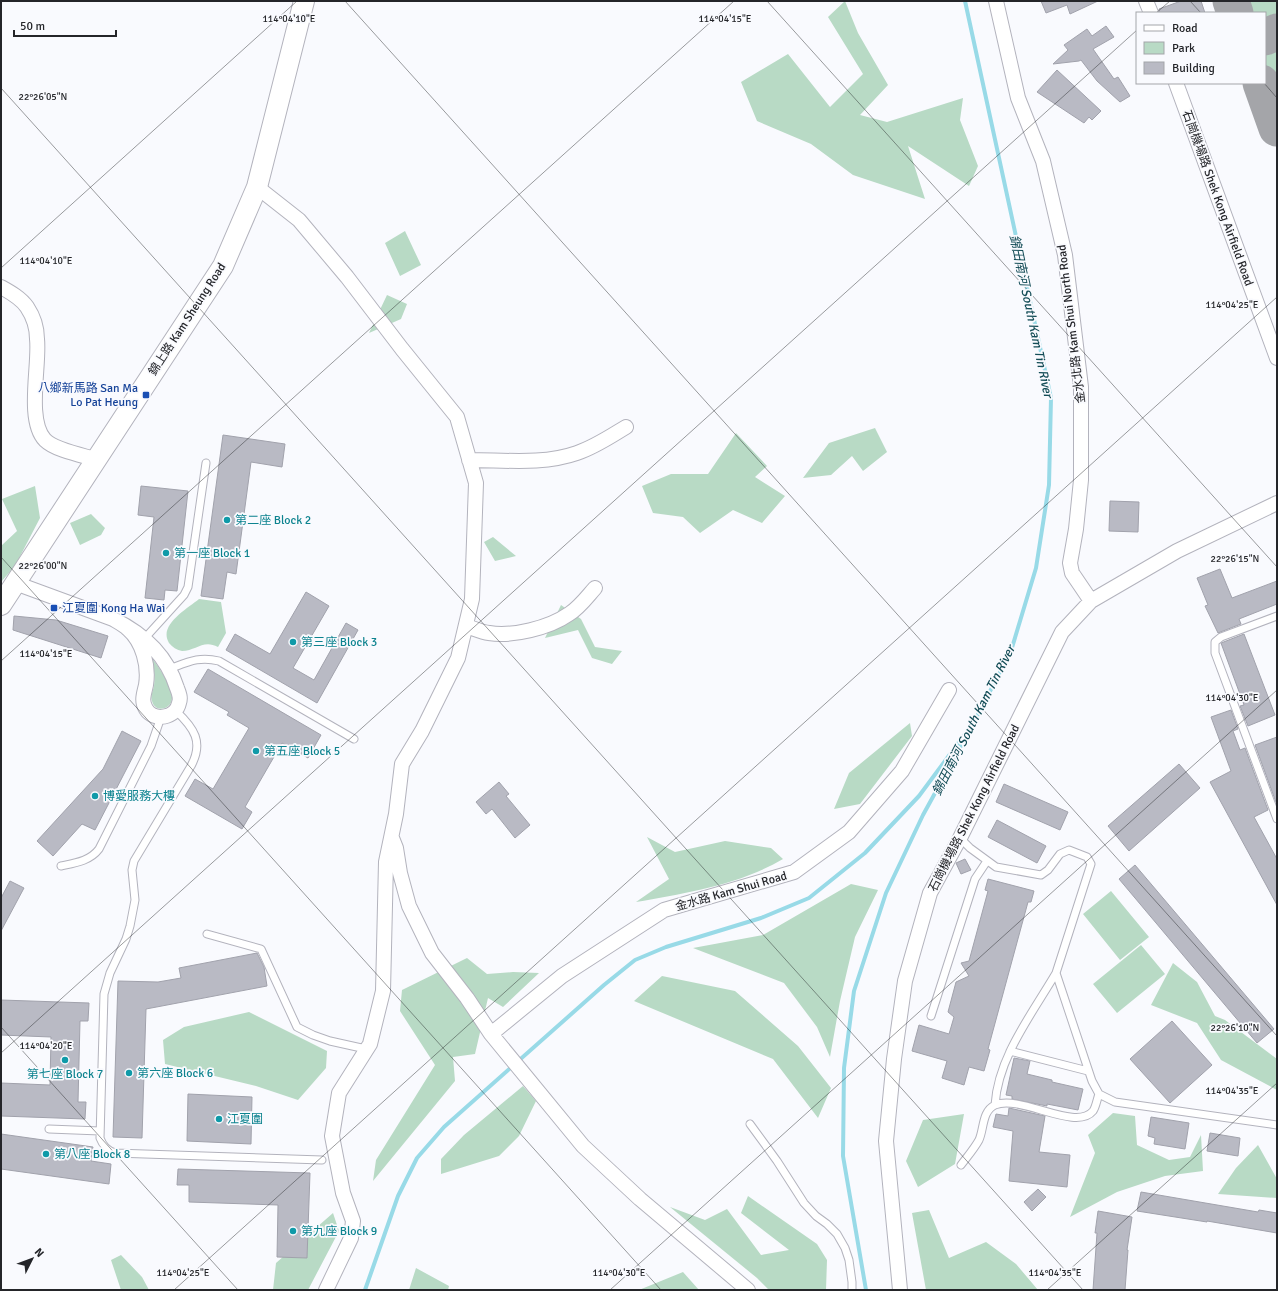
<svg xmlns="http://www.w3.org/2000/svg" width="1278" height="1291" font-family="Signika,'Noto Sans TC',sans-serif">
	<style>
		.green { fill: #b8dac5 }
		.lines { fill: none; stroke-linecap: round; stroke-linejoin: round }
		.stream { stroke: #98dae7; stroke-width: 4 }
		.taxiway { stroke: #a4a5a9; stroke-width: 37 }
		.building { fill: #b9bac4; stroke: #a1a2ac }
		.service-casing { stroke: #b3b3bd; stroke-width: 9 }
		.minor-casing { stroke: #b3b3bd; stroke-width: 16 }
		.secondary-casing { stroke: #b3b3bd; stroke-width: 22 }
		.service { stroke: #fff; stroke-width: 7 }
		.minor { stroke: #fff; stroke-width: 14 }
		.secondary { stroke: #fff; stroke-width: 20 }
		.ticks { fill: none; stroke: #242529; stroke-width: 1; stroke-opacity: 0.45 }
		.transit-dot { fill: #1a4fb4; stroke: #f9fafe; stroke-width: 1.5 }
		.culture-dot { fill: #0f9aa8; stroke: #f9fafe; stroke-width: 1.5 }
		.labels { text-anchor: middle; stroke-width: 3.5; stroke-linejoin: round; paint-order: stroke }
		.street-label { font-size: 12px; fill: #242529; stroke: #f9fafe }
		.transit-label { font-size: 12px; fill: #164399; stroke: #f9fafe; text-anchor: end }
		.culture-label { font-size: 12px; fill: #0d838f; stroke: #f9fafe; text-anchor: start }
		.water-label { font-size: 13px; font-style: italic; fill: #144d57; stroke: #f9fafe }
		.ticks-label { font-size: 10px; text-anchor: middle; fill: #242529; stroke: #f9fafe; stroke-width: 3.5; stroke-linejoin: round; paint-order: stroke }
	</style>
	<rect width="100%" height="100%" fill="#f9fafe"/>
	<path class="green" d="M845,1L858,33L888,85L860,115L887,122L963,98L960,120L978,166L969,186L908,146L925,199L853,175L811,144L757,121L741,82L788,54L830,107L863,74L828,17Z
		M1238,1H1277V27L1265,31V13H1243Z
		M1277,42V107L1265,75V47Z
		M405,231L421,265L400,276L385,243Z
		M387,295L407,304L401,319L369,333Z
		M875,428L887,452L863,471L852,456L831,475L803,478L829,443Z
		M736,433L767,466L755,477L785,496L762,523L733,510L700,533L683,517L653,513L642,486L671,474H708Z
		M35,486L40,518L15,566L1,582V546L17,531L2,499Z
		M91,514L105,528L101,535L80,545L70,523Z
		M493,537L516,556L495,561L484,542Z
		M199,599L221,602L226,633L218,647C203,639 196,651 182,651C177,650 172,647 169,643C158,625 187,609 199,599Z
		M561,605L581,619L595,647L622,651L612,664L592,658L578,630L545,638Z
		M152,658C160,669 170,683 172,697C173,709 155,714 152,701C150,696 153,691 154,686C155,676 154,667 152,658Z
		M910,723L912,736L860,804L834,809L849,773Z
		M647,837L675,852L725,841L771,848L783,859C739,885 686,893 636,902L669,879Z
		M851,884L878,890L855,937L840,1001L830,1057L817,1027L784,983L693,948L763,935Z
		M1111,891L1149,937L1120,960L1083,914Z
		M1141,945L1165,974L1117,1013L1093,984Z
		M467,958L487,974L513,972L539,973L503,1007L488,998L475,1054L453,1057L455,1081L373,1181L376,1160L435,1065L400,1011L402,990Z
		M1173,963L1197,982L1215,1016L1225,1020L1277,1059V1090L1221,1060L1197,1023L1151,1005Z
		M662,976L735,991L798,1046L831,1088L818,1118L773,1059L634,1001Z
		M249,1012L327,1051L326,1068L298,1100L256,1086L165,1064L163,1040L184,1027Z
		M523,1086L536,1101L519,1136L499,1156L441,1174V1159L464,1135Z
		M1113,1113L1135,1116L1137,1145L1169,1160L1190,1157L1201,1135L1203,1171L1165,1176L1117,1192L1070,1217L1095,1153L1088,1135Z
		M964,1114L955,1164L918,1187L906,1161L923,1120Z
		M1258,1145L1277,1179V1198L1218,1194L1236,1168Z
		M748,1196L817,1244L827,1260L826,1290H769L757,1278L670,1207L705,1220L727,1209L761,1255L789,1250L741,1213Z
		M929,1210L949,1258L986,1242L1016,1264L1038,1290H926L912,1213Z
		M333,1213L339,1231L308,1290H273L276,1263Z
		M121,1255L142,1277L149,1290H121L111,1260Z
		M416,1268L449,1286L448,1290H409Z
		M683,1272L699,1290H639Z"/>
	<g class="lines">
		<path class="stream" d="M365,1290L398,1196L417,1158L444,1127L604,985L635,960L666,947L761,918L809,898L865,853L919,796L965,734
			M866,1290L843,1156L844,1068L854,991L886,893L923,815L974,722L1011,651L1036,568L1049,485L1051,398L965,1"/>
		<path class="taxiway" d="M1231,1L1235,13
			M1265,37L1277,32
			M1261,83L1277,128"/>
	</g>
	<path class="building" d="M1041,1H1098L1070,14L1067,5L1046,13Z
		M1181,1H1201L1205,13H1159V9Z
		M1106,26L1114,37L1093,49L1114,79L1118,77L1130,96L1120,102L1097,81L1081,60L1079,61L1053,64L1068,50L1064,45L1087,29L1092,36Z
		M1057,70L1101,111L1092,120L1089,117L1084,123L1037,92Z
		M223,435L285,444L282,467L251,462L236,574L227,572L223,599L201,596Z
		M141,486L188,491L177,591L165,590L164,600L145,598L154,517L138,515Z
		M1110,501L1139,502L1138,532L1109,531Z
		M1220,569L1232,598L1277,581V604L1239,619L1241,624L1218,633L1205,606L1208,605L1197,578Z
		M306,592L329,606L293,668L314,680L346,623L358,630L317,703L226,650L235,634L270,654Z
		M14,616L56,620L108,636L101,658L13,630Z
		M1244,634L1275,715L1248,726L1240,706L1244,705L1221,643Z
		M208,669L321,735L308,758L282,743L245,807L252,812L242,829L185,796L195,779L213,789L249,728L227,715L229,712L194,692Z
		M1231,710L1238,729L1233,731L1240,750L1245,748L1268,810L1254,817L1277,859V905L1210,782L1231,771L1211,717Z
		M122,731L141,741L95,830L82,824L53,856L37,841L103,769Z
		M1277,737V805L1255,745Z
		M1179,764L1200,788L1129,851L1108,826Z
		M499,782L509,794L506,796L530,825L515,838L492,809L486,814L476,802Z
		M1004,784L1068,812L1060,830L996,802Z
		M997,820L1046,846L1037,863L988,837Z
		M965,859L971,870L961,874L956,863Z
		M1135,865L1274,1029L1257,1043L1119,879Z
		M988,879L1034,891L1031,902H1028L988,1049L990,1050L984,1071L969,1067L964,1085L942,1078L947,1061L912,1051L919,1025L949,1034L954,1017L948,1012L956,982L969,976L961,963L969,961L988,891L985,890Z
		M10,881L24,888L1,931V898Z
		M257,953L264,967L267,986L146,1009L142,1138L113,1137L118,981L158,982L181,978L179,968Z
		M1,1000L89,1003L88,1021H80L78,1102H86L85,1119L1,1116V1083L50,1085L51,1037L1,1035Z
		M1172,1021L1212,1065L1170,1103L1130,1059Z
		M1014,1058L1030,1061L1027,1074L1052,1080V1082L1083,1089L1078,1110L1047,1104V1106L1012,1099V1096L1006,1095Z
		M188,1094L252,1097L251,1144L187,1141Z
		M1009,1108L1045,1116L1039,1152L1070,1155L1067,1187L1009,1181L1013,1131L993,1127L996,1114L1008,1116Z
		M1151,1117L1189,1123L1185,1149L1154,1144L1155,1138L1148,1136Z
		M1210,1133L1240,1138L1238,1156L1207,1151Z
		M1,1134L93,1147L91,1161L111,1164L109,1184L1,1169Z
		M178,1169L310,1173L307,1258L277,1257L278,1205L189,1202V1185H177Z
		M1038,1189L1046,1197L1032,1211L1024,1202Z
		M1141,1192L1258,1212L1259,1210L1277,1213V1233L1207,1221V1222L1137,1211Z
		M1098,1211L1132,1217L1127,1250H1128L1125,1290H1093L1097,1233H1095Z"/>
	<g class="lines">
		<g class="service-casing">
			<path id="service" d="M1277,616L1221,637L1215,642V653L1277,819
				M145,638L184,595L188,587L206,463
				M169,669C188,662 199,656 219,661L354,739
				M176,711C194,728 204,742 191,766L134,861L132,870L135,900L130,926L126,939L110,973L104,994L100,1138C103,1146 107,1150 115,1153L322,1160
				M960,838L970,848L996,867L1041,875L1048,870L1060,854L1069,850L1087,857L1091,864L1056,973L1092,1081L1099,1094L1115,1102L1277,1125
				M61,866C75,863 90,861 99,849L151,746L161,717
				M207,934L261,949L297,1027L313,1035L330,1041L366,1049
				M931,1016L975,879L987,861
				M1010,1051L1088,1071
				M995,1105C998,1057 1032,1014 1056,973
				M750,1124L777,1161L804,1203L816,1216L827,1224L837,1234L845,1248L849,1260L852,1282V1290
				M49,1129L100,1131
				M961,1165C967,1157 974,1149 979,1140C984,1129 982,1111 995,1105C1020,1094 1076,1132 1093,1111C1096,1107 1097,1099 1099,1094"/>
		</g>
		<g class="minor-casing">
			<path id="minor" d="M996,1L1018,98L1043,161L1065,255L1081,387V480L1076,529L1070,563L1072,573L1091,601
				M1146,1L1151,13
				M1176,83L1277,358
				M257,187L299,220L347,277L402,349L457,417L476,483L472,599L458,658L422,731L402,764L396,814L386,862L383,991L370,1044L339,1093L332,1136L343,1193L353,1221L351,1238L326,1290
				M1,287C10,292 21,298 27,307C33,316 37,328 37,339C40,364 26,420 45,440C55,450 81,455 95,459
				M469,460C505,460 543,465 577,453C595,447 611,436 626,427
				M15,583L113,619C144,634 167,656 177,688C179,693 181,698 179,703C176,718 154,722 146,709C141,701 144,694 146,685C149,666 143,642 128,629C124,625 118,622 113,619
				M466,626C473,628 481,632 489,633C512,637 549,628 569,614C579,608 587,597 595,588
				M392,838L396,848L400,873L409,906L432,953L467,998L491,1034L583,1146L640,1199L748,1290
				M491,1034L562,976L664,910L794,872L849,832L902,771L949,690
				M900,1290L886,1141L894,1059L905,981L930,893L960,838L1062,632L1091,601L1177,551L1277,503"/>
		</g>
		<g class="secondary-casing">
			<path id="secondary" d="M1,605L223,266L257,187L304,1"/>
		</g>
		<use href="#service" class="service"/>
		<use href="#minor" class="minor"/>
		<use href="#secondary" class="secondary"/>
	</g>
	<path class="ticks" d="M345,1L1277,1036M767,1L1277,567M1190,1L1201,13M1156,13L1170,1M1264,83L1277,98M1,88L1083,1290M1,268L297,1M1,557L661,1290M1,661L734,1M1,1027L238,1290M1,1053L1137,30M174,1290L1277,297M610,1290L1277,690M1047,1290L1277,1083"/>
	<g class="transit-dot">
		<rect x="142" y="391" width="8" height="8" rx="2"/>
		<rect x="50" y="604" width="8" height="8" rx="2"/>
	</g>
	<g class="culture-dot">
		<circle cx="227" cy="520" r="4"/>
		<circle cx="166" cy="553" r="4"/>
		<circle cx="293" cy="642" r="4"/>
		<circle cx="256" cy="751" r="4"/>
		<circle cx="95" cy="796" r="4"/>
		<circle cx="65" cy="1060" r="4"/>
		<circle cx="129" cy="1073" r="4"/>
		<circle cx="219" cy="1119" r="4"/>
		<circle cx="46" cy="1154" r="4"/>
		<circle cx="293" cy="1231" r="4"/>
	</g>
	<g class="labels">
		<g class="street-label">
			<text transform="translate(1218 198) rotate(70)" y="4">石崗機場路 Shek Kong Airfield Road</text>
			<text transform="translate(187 319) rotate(-57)" y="4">錦上路 Kam Sheung Road</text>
			<text transform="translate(1071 324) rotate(-97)" y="4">金水北路 Kam Shui North Road</text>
			<text transform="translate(974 808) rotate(-63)" y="4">石崗機場路 Shek Kong Airfield Road</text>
			<text transform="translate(731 891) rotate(-16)" y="4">金水路 Kam Shui Road</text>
		</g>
		<g class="transit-label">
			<text x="138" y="392">八鄉新馬路 San Ma<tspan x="138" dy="14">Lo Pat Heung</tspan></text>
			<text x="62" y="612" text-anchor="start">江夏圍 Kong Ha Wai</text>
		</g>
		<g class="culture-label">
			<text x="235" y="524">第二座 Block 2</text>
			<text x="174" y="557">第一座 Block 1</text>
			<text x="301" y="646">第三座 Block 3</text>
			<text x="264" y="755">第五座 Block 5</text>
			<text x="103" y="800">博愛服務大樓</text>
			<text x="137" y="1077">第六座 Block 6</text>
			<text x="65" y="1078" text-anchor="middle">第七座 Block 7</text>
			<text x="227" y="1123">江夏圍</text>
			<text x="54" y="1158">第八座 Block 8</text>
			<text x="301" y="1235">第九座 Block 9</text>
		</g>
		<g class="water-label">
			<text transform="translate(1032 316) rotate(78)" y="5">錦田南河 South Kam Tin River</text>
			<text transform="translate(973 720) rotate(-63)" y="5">錦田南河 South Kam Tin River</text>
		</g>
	</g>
	<g class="ticks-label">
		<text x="725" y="22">114°04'15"E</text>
		<text x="289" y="22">114°04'10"E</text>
		<text x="43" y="100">22°26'05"N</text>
		<text x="46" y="264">114°04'10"E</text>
		<text x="1232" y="308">114°04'25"E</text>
		<text x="1235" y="562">22°26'15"N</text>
		<text x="43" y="569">22°26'00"N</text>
		<text x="46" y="657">114°04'15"E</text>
		<text x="1232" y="701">114°04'30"E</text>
		<text x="1235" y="1031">22°26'10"N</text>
		<text x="46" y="1049">114°04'20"E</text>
		<text x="1232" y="1094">114°04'35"E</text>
		<text x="183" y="1276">114°04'25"E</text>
		<text x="619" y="1276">114°04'30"E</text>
		<text x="1055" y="1276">114°04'35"E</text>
	</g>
	<rect width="1278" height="1291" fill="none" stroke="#242529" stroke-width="4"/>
	<rect x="1136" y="12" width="130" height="72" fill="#f9fafe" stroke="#a4a5a9"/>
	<rect x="1144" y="25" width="20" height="6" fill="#ffffff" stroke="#a4a5a9"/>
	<text x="1172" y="32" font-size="12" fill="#242529">Road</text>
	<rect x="1144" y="42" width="20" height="12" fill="#b8dac5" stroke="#a4a5a9"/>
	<text x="1172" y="52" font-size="12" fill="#242529">Park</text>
	<rect x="1144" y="62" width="20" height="12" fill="#b9bac4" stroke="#a4a5a9"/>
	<text x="1172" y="72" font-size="12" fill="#242529">Building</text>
	<g transform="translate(32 1259) rotate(48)" stroke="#f9fafe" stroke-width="3" paint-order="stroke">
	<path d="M0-3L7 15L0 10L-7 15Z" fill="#242529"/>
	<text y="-6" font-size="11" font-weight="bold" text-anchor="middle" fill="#242529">N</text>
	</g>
	<path d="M14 30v6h102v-6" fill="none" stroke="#242529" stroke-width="2"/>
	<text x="20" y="30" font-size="12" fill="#242529" stroke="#f9fafe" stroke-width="3" paint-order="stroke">50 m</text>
</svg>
